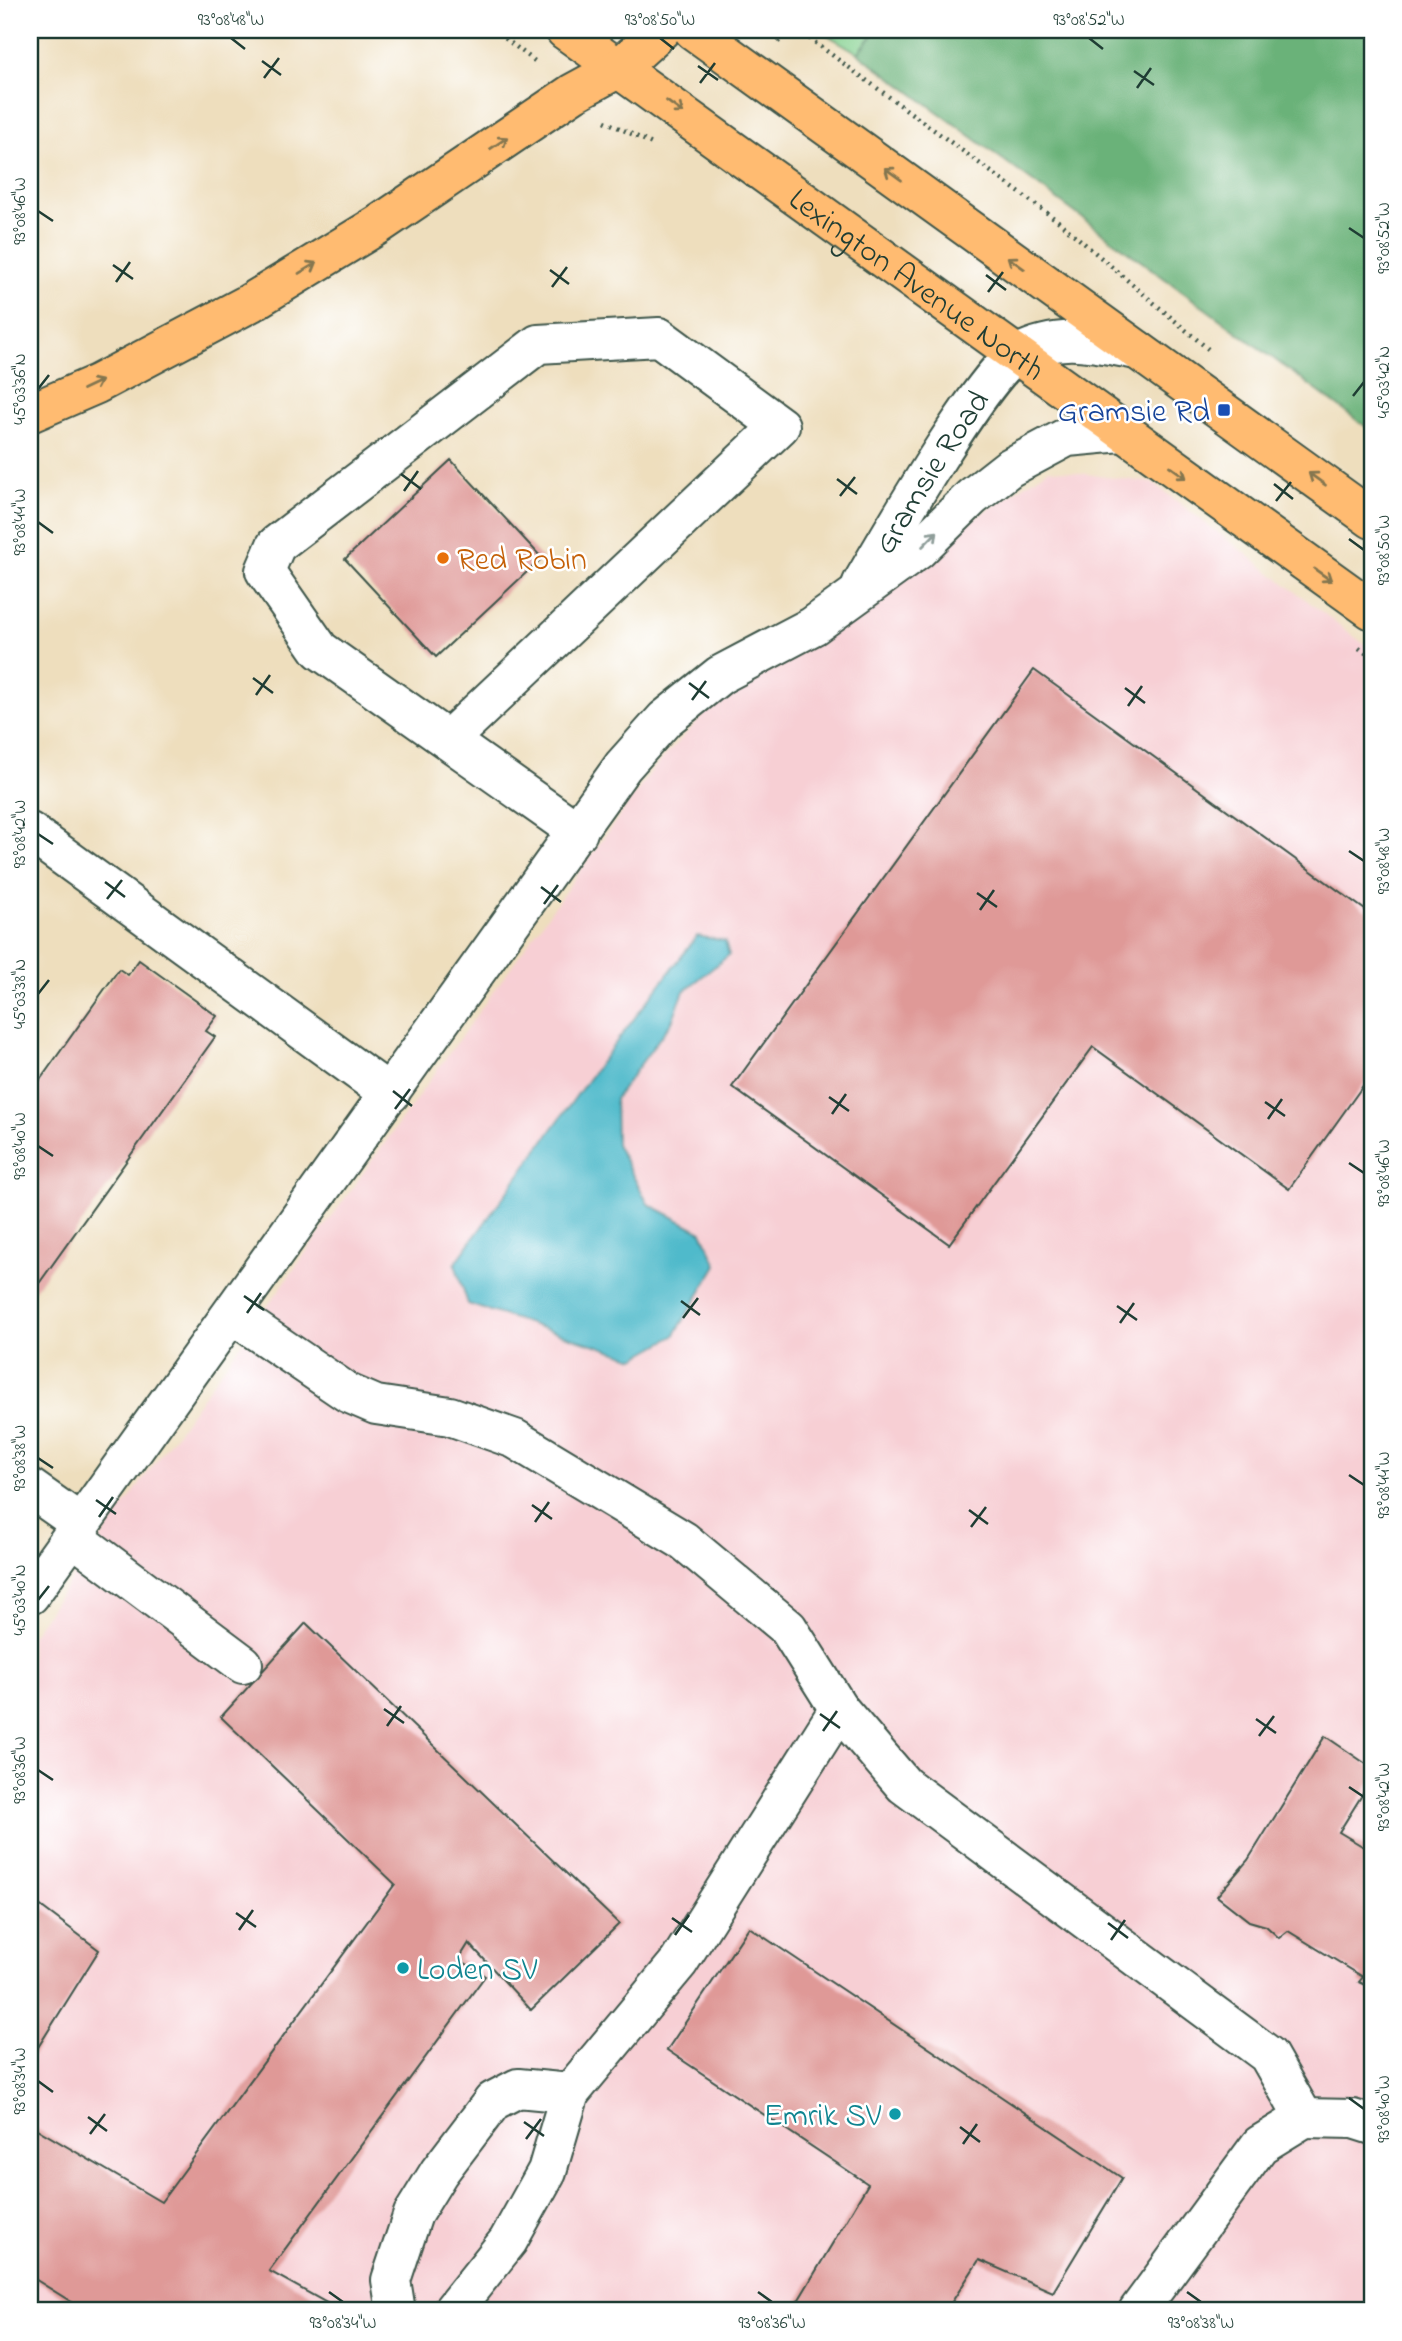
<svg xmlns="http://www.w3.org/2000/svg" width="1402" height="2341" font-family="'Indie Flower',sans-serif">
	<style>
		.built { fill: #f7cfd4 }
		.green { fill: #83d08e; stroke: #518661; stroke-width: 2 }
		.forest { fill: #6ab279; stroke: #447856; stroke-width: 2 }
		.water { fill: #4fbacb; stroke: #377c80; stroke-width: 2 }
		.building { fill: #df9997 }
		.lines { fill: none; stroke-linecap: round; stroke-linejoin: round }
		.minor-casing { stroke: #3e5549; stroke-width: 42 }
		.major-casing { stroke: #3e5549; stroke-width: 42 }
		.highway-casing { stroke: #3e5549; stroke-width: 42 }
		.path { stroke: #3e5549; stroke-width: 4.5; stroke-dasharray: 2 5; stroke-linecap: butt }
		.minor { stroke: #fff; stroke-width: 38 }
		.major { stroke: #ffbb71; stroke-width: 38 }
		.highway { stroke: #ffbb71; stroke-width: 38 }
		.oneway { stroke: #84764f }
		.oneway2 { stroke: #8f9e9a }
		.ticks { fill: none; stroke: #1f3d34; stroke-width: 2.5 }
		.transit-dot { fill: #1a4fb4; stroke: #fff; stroke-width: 2.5 }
		.food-dot { fill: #e8710a; stroke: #fff; stroke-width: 2.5 }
		.culture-dot { fill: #0f9aa8; stroke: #fff; stroke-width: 2.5 }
		.labels { text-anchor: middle; stroke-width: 5; stroke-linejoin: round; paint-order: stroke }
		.street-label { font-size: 32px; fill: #1f3d34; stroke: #fff }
		.transit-label { font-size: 32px; fill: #164399; stroke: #fff; text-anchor: end }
		.food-label { font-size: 32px; fill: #c56008; stroke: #fff; text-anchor: start }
		.culture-label { font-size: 32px; fill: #0d838f; stroke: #fff; text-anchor: start }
		.neatline { fill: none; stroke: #1f3d34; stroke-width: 2.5 }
		.ticks-label { font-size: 18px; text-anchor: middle; fill: #1f3d34 }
	</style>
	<rect width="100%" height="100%" fill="#fff"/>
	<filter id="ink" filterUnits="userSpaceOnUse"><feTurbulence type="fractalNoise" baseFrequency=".0143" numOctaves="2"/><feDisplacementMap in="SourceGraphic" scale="14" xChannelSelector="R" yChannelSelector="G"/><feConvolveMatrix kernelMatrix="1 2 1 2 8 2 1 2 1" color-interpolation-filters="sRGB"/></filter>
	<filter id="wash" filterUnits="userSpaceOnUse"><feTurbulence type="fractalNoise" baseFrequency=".00686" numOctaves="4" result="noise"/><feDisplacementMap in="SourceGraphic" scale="28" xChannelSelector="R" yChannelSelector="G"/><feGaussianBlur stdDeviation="1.57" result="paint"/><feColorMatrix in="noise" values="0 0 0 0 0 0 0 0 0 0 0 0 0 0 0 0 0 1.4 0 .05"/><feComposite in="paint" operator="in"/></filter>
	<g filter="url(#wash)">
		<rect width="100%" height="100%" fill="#eedebd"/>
		<path class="built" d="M1049,469L1153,483L1372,650V2311H30V1637L653,769L707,711L830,633L925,551Z"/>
		<path class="green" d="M819,30H874L875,32L858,53Z"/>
		<path class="forest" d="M874,30H1372V431L858,53L875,33Z"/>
		<path class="water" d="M697,936L725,941L729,955L684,991L672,1021L615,1099L616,1144L648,1204L702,1232L717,1265L674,1336L635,1358L468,1304L455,1264L595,1070Z"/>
		<g id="blocks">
			<path class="building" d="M451,460L542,558L436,657L345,559Z
				M1034,670L1372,915V1073L1289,1189L1093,1047L949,1244L732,1087Z
				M139,960L217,1016L206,1031L215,1037L30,1296V1094L119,969L128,975Z
				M306,1623L619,1924L531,2010L469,1943L459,1959L485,1976L269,2271L327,2303L322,2311H86L30,2276V2125L161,2202L395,1884L221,1717Z
				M1325,1736L1372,1768V1779L1339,1832L1372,1852V1988L1359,1982L1363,1977L1288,1931L1279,1938L1266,1926L1249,1921L1217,1896L1248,1860Z
				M30,1898L99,1950L30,2060Z
				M749,1927L1122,2178L1053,2292L979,2260L946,2311H792L868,2184L667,2050Z"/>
		</g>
	</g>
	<g filter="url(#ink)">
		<use href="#blocks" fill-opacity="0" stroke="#3e5549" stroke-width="2"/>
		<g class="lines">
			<g class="minor-casing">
				<g id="minor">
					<path id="s1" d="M862,583C886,542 985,370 1018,354C1061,332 1093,342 1137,350"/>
					<path d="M448,740L780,426L659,337L538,344L276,545L265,571L320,650L578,832"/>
					<path d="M30,832L390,1094"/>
					<path d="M232,1314L348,1393L376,1405L450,1416L515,1439L684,1541L788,1628L839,1709L904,1785L1268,2055L1304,2118L1353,2119L1372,2125"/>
					<path d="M30,1488L81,1524"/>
					<path d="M72,1536L243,1664"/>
					<path d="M30,1595L623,766L665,719L720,675L813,626L918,550L972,497L1009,468L1067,437L1122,432"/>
					<path d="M396,2311L391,2280L413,2214L439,2172L493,2101L518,2088L570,2093"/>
					<path d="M452,2311L508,2241L547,2171L570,2093L679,1962L839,1709"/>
					<path d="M1138,2311L1260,2145L1304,2118"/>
				</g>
			</g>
			<g class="major-casing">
				<g id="major">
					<path id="s2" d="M565,30L1372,610"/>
					<path d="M693,30L1372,519"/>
				</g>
			</g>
			<g class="highway-casing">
				<path id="highway" d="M30,413L97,384L250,303L378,225L573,93L619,68L661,30"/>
			</g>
			<path class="path" d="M494,30L536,62
				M798,30L1058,221L1208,349
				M778,42L793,30
				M605,121L654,145
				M1359,648L1372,658"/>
			<use href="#minor" class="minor"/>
			<use href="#major" class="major"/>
			<use href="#highway" class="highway"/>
		</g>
		<defs><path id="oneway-shaft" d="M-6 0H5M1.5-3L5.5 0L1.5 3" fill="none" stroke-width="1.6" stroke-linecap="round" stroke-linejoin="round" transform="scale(1.75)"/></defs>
		<g class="oneway">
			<use href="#oneway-shaft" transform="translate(675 107) rotate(36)"/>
			<use href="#oneway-shaft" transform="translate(499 143) rotate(-34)"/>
			<use href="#oneway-shaft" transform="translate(893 174) rotate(-144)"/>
			<use href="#oneway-shaft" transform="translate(1016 263) rotate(-144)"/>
			<use href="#oneway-shaft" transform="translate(308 268) rotate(-31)"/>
			<use href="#oneway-shaft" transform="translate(92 385) rotate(-25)"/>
			<use href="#oneway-shaft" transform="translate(1178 472) rotate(35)"/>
			<use href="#oneway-shaft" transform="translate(1317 479) rotate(-144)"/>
			<use href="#oneway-shaft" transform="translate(1323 575) rotate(35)"/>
		</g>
		<use class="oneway2" href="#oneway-shaft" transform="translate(930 539) rotate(-45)"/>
	</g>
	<path class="ticks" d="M231,38L245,49M660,38L674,49M1089,38L1103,49M262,61L281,75M698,66L718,80M1134,71L1154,85M264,78L279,58M700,83L715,63M1137,88L1151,68M38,211L53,221M1349,228L1364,238M113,265L133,279M550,270L569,284M986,275L1006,290M116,282L130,262M552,287L567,267M988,292L1003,272M38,389L49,375M1353,396L1364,382M401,474L421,489M837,479L857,494M1274,484L1293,499M404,491L418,471M840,496L855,477M1276,501L1291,482M38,522L53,533M1349,539L1364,550M253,678L273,693M689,683L709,698M1125,688L1145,703M256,695L270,675M692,700L706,681M1128,706L1142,686M38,834L53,844M1349,851L1364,861M105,882L125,897M541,887L561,902M977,893L997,907M107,899L122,880M544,904L558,885M980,910L994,890M38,994L49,980M393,1091L412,1106M829,1097L849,1111M1265,1102L1285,1116M395,1109L410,1089M832,1114L846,1094M1268,1119L1282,1099M38,1146L53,1156M1349,1163L1364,1173M244,1296L264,1310M681,1301L700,1315M1117,1306L1137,1320M247,1313L261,1293M683,1318L698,1298M1120,1323L1134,1303M38,1458L53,1468M1349,1475L1364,1485M96,1500L116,1514M532,1505L552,1519M969,1510L988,1524M99,1517L113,1497M535,1522L549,1502M971,1527L986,1507M38,1600L49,1586M384,1709L404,1723M820,1714L840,1728M1256,1719L1276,1733M387,1726L401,1706M823,1731L837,1711M1259,1736L1274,1716M38,1770L53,1780M1349,1787L1364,1797M236,1913L256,1927M672,1918L692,1932M1108,1923L1128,1938M239,1930L253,1910M675,1935L689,1915M1111,1940L1125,1920M38,2081L53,2092M1349,2098L1364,2109M88,2117L107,2131M524,2122L544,2136M960,2127L980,2142M90,2134L105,2114M526,2139L541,2119M963,2144L977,2124M329,2292L343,2302M758,2292L772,2302M1187,2292L1201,2302"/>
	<rect class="transit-dot" x="1217" y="403" width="14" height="14" rx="3.5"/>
	<circle class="food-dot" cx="443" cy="558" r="7"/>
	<g class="culture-dot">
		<circle cx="403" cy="1968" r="7"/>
		<circle cx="895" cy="2114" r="7"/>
	</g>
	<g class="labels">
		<g class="street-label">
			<text dy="11" stroke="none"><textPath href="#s2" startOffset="434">Lexington Avenue North</textPath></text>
			<text dy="11" stroke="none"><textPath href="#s1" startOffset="131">Gramsie Road</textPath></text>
		</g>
		<g class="transit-label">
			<text x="1210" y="421">Gramsie Rd</text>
		</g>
		<g class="food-label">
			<text x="457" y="569">Red Robin</text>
		</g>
		<g class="culture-label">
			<text x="417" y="1979">Loden SV</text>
			<text x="881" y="2125" text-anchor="end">Emrik SV</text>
		</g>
	</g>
	<rect width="1402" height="2341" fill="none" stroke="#fff" stroke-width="77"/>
	<rect x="38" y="38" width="1326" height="2264" class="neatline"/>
	<g class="ticks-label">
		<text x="231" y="25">93°08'48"W</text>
		<text x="660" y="25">93°08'50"W</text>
		<text x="1089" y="25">93°08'52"W</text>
		<text transform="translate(19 211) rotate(-90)" y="6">93°08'46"W</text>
		<text transform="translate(1383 238) rotate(-90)" y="6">93°08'52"W</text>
		<text transform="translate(1383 382) rotate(-90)" y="6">45°03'42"N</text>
		<text transform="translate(19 389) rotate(-90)" y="6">45°03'36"N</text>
		<text transform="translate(19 522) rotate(-90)" y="6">93°08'44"W</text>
		<text transform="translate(1383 550) rotate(-90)" y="6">93°08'50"W</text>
		<text transform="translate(19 834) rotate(-90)" y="6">93°08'42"W</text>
		<text transform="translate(1383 861) rotate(-90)" y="6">93°08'48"W</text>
		<text transform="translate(19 994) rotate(-90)" y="6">45°03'38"N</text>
		<text transform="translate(19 1146) rotate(-90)" y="6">93°08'40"W</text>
		<text transform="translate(1383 1173) rotate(-90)" y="6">93°08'46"W</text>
		<text transform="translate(19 1458) rotate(-90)" y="6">93°08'38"W</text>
		<text transform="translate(1383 1485) rotate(-90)" y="6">93°08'44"W</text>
		<text transform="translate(19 1600) rotate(-90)" y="6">45°03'40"N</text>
		<text transform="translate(19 1770) rotate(-90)" y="6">93°08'36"W</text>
		<text transform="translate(1383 1797) rotate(-90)" y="6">93°08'42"W</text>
		<text transform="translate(19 2081) rotate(-90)" y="6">93°08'34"W</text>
		<text transform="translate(1383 2109) rotate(-90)" y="6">93°08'40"W</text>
		<text x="343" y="2328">93°08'34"W</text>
		<text x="772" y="2328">93°08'36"W</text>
		<text x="1201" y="2328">93°08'38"W</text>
	</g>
</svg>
